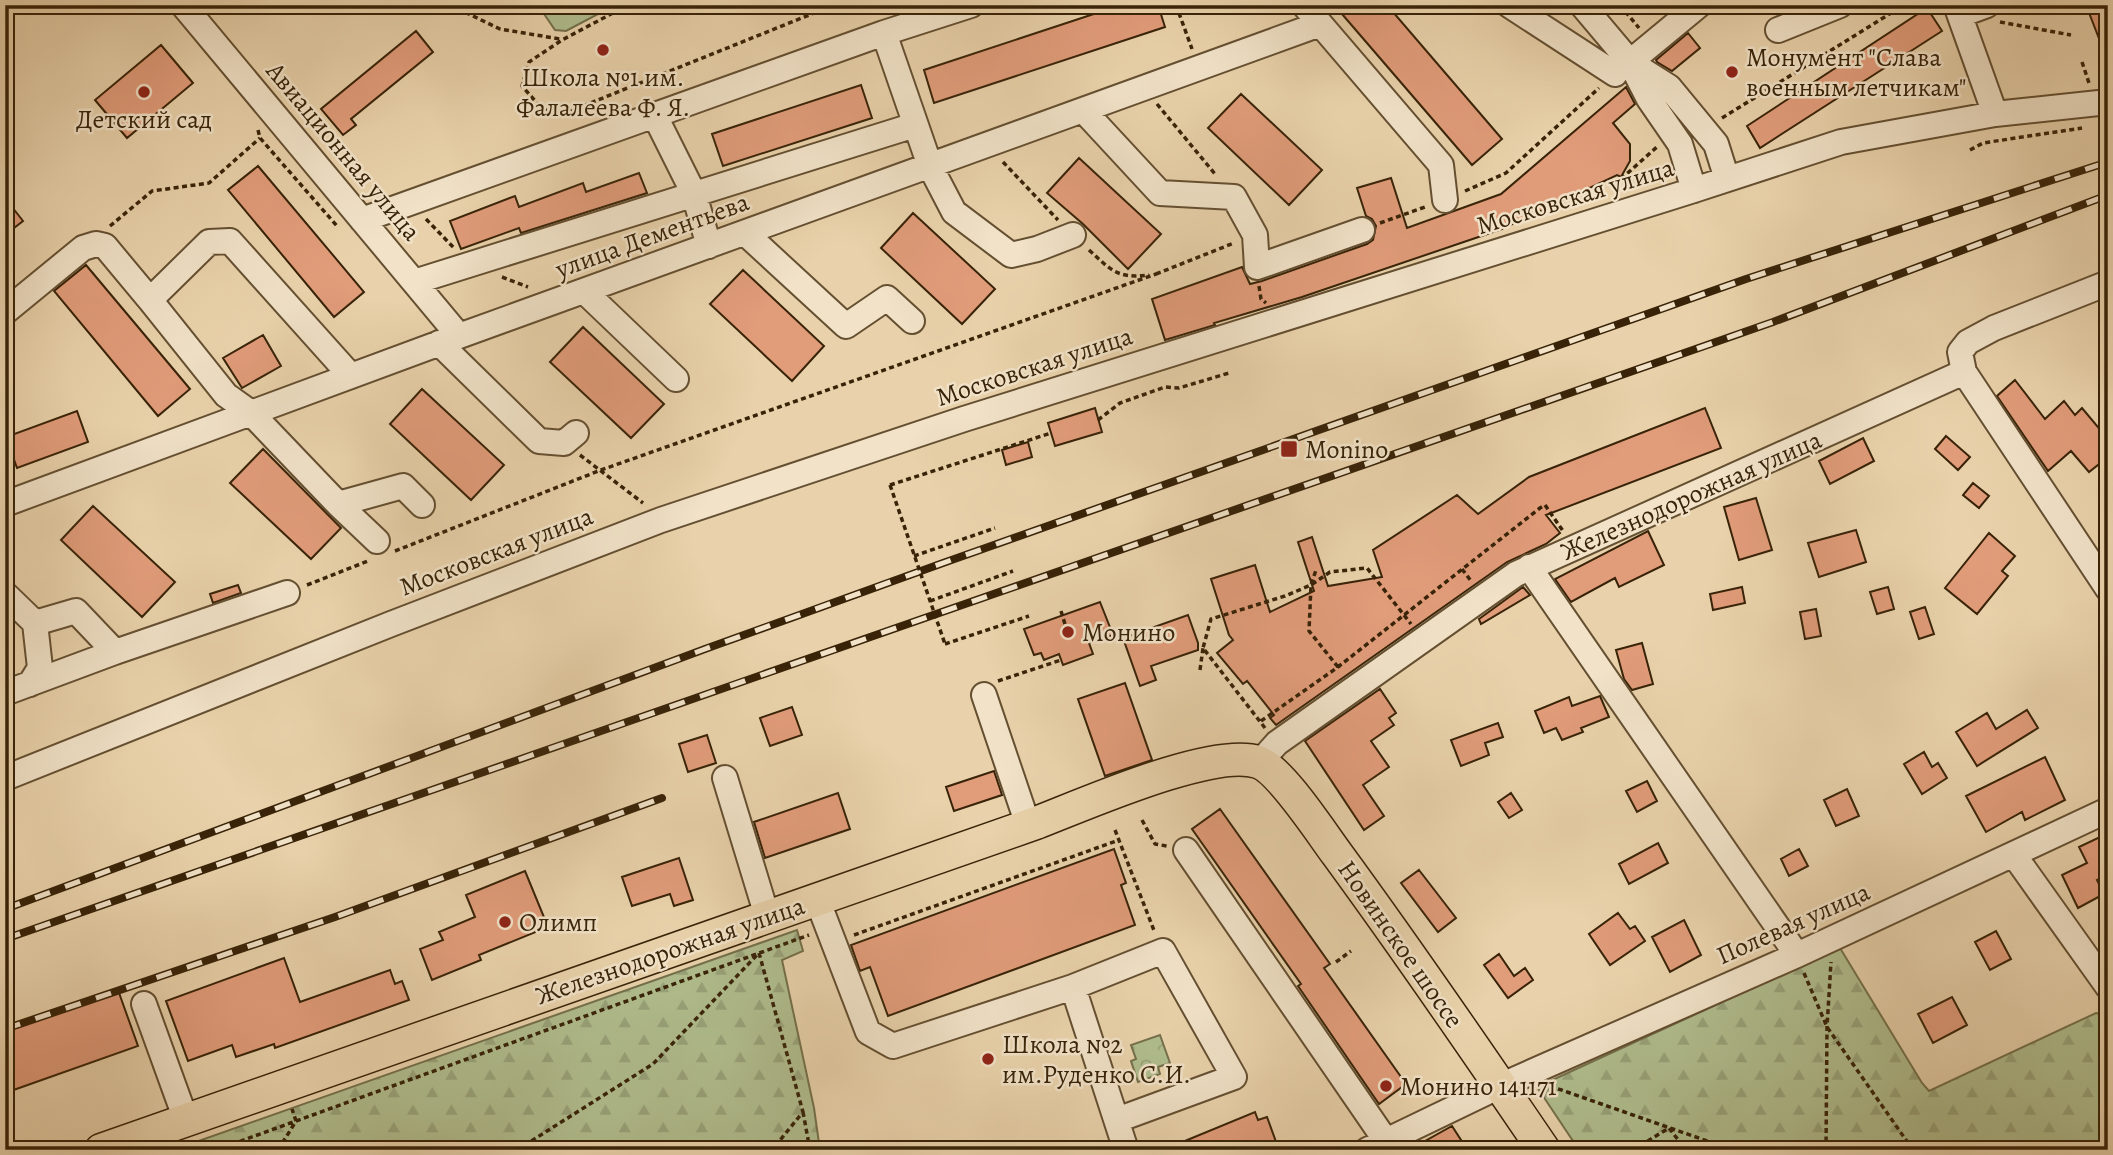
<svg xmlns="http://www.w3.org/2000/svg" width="2113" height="1155" font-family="Alegreya,serif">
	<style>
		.forest { fill: url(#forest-firs); stroke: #74704b; stroke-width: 2 }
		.park { fill: url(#park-crowns); stroke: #74704b; stroke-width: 2 }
		.pitch { fill: #b0bd8e; stroke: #74704b; stroke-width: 2 }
		.building { fill: #e19c7a; stroke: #382308; stroke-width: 2 }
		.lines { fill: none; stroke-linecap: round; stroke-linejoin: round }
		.minor-casing { stroke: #644f31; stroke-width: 28 }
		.major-casing { stroke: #382308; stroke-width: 35 }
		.path { stroke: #382308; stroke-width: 3.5; stroke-dasharray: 5 3.5; stroke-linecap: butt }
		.minor { stroke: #f1e2c8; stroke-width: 24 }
		.major { stroke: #e9d2ab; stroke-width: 32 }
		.rail-casing { stroke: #382308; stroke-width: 8 }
		.rail { stroke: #f1e2c8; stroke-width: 5; stroke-dasharray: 16; stroke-linecap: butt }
		.path-bridge { stroke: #382308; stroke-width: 3.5; stroke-dasharray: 5 3.5; stroke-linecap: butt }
		.poi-dot { fill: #8f2418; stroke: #f1e2c8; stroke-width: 2.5 }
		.labels { text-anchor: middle; stroke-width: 5; stroke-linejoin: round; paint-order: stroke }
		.poi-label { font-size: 26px; fill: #382308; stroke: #f1e2c8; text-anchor: start }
		.street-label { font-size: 26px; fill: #382308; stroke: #f1e2c8 }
	</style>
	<defs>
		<pattern id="forest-firs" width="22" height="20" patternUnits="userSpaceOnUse" patternTransform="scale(1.75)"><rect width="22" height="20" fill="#b0bd8e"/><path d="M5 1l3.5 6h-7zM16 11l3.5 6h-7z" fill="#98a279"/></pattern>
		<pattern id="park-crowns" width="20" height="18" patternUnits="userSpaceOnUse" patternTransform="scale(1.75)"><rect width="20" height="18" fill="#b0bd8e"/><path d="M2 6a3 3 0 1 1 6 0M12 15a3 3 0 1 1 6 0" fill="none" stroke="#98a279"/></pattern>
	</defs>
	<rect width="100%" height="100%" fill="#e9d2ab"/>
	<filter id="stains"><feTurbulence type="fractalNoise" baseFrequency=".00286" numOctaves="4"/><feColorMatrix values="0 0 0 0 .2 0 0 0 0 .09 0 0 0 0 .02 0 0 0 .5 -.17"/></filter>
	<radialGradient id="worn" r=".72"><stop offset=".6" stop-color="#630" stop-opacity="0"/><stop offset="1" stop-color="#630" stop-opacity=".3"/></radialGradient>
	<path class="forest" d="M797,930L803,951L782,960L814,1108L820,1150H173Z
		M1840,948L1922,1083L1929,1091L2096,1013L2108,1015V1150H1579L1537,1087Z"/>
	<path class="park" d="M1160,1035L1170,1063L1158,1067L1160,1074L1138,1082L1131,1061L1136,1059L1131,1045Z"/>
	<path class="pitch" d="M538,5H615L566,31L555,30Z"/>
	<path class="building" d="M1121,5H1158L1165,27L934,103L924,70Z
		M1353,5H1387L1502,139L1472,165L1342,14Z
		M2086,5H2108V59H2107Z
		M1927,8L1942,31L1760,148L1747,126Z
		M416,31L433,52L351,119L356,125L343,135L321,109Z
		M1688,33L1700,48L1672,71L1657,62L1656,60Z
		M161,45L193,83L127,138L95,100Z
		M861,85L872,118L723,166L712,134Z
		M1626,87L1635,104L1613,123L1630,144V161L1621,177L1617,175L1502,229L1302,297L1214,323L1215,325L1165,340L1152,299L1242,267L1250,284L1262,281L1367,244L1373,240L1376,226L1372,219L1366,216L1357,188L1391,178L1407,228L1501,194Z
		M1241,94L1322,170L1289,205L1208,128Z
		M1079,158L1161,234L1128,269L1083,224L1047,193Z
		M258,166L364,292L334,317L228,190Z
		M639,173L647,193L521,233L519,228L461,249L450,221L515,196L519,207L583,183L586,192Z
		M5,198L23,221L5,235Z
		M913,213L995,289L962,324L881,248Z
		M86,265L190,389L158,416L54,291Z
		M743,270L824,346L792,381L710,304Z
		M583,327L664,404L631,438L550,362Z
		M263,335L281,366L242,388L223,358Z
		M2015,380L2045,419L2064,401L2075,415L2082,408L2108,439V457L2089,472L2071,451L2048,471L1997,396Z
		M422,389L504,465L471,500L390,424Z
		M1095,408L1102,432L1055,446L1048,423Z
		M1705,408L1721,448L1546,515L1560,533L1546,544L1507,562L1276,725L1270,718L1274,715L1247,681L1243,684L1217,653L1233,640L1229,635L1211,579L1255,565L1270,612L1314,591L1298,542L1312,537L1328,586L1382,577L1373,550L1457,495L1478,514L1529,477Z
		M77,411L88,442L17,468L6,437Z
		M1946,436L1970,457L1958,470L1935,449Z
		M1863,438L1874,461L1830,484L1819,461Z
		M1028,442L1032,457L1006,465L1002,450Z
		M263,449L341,528L311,559L230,483Z
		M1973,483L1989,496L1979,508L1963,495Z
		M1756,498L1772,550L1739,560L1724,507Z
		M93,506L175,582L142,617L61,540Z
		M1856,530L1866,562L1819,577L1808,543Z
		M1648,531L1664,565L1619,587L1615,578L1571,602L1555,579Z
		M1989,533L2015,556L2002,571L2008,576L1977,614L1945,588Z
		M238,585L241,593L213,603L210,594Z
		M1523,587L1530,595L1481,624L1479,619Z
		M1742,587L1745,603L1713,610L1710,594Z
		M1888,587L1894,609L1877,614L1870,592Z
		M1100,602L1113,635L1089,643L1093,654L1063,665L1059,654L1044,660L1041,653L1034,655L1024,629Z
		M1925,607L1934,634L1919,639L1910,612Z
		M1816,609L1821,636L1805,639L1800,612Z
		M1188,615L1198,643V650L1151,666L1156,680L1140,686L1123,638Z
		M1642,643L1653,684L1632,690L1624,679L1616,650Z
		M1125,683L1152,760L1105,776L1078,699Z
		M1380,689L1396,713L1389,718L1394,725L1371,741L1389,767L1363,785L1384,816L1364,830L1305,741Z
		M1600,696L1609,717L1581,728L1583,732L1562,740L1556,728L1544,733L1535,711L1569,697L1572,706Z
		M792,707L802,735L770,746L760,718Z
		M2027,710L2038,728L1977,766L1956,732L1987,713L1996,729Z
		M1498,723L1503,737L1485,743L1489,755L1461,766L1451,740Z
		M707,735L716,763L688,772L679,744Z
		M1924,752L1932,767L1938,763L1947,778L1922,794L1904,764Z
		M2045,757L2065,800L2025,820L2022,812L1986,832L1966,796Z
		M994,771L1002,795L954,811L946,787Z
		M1647,781L1657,801L1637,812L1626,791Z
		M1847,789L1859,816L1836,826L1824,800Z
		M838,793L850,829L765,858L754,822Z
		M1511,793L1522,810L1509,818L1498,802Z
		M1220,809L1330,964L1324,968L1406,1084L1379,1104L1298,986L1301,984L1192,829Z
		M2102,836L2108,849V875L2097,880L2104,894L2078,908L2062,875L2087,863L2079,847Z
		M1658,843L1668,863L1629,884L1619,864Z
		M1114,849L1126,883L1121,885L1135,925L888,1016L870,967L860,971L851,945Z
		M1799,849L1808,866L1789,876L1781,859Z
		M679,858L693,900L674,906L670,894L632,906L622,877Z
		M1419,870L1456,918L1438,932L1401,883Z
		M525,871L548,927L479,955L481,960L432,980L420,949L443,940L439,932L475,917L466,895Z
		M1618,913L1630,929L1635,926L1645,941L1610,965L1589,934Z
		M1684,920L1701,955L1670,972L1652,937Z
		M1996,931L2011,959L1990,970L1975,942Z
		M1499,954L1514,976L1525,968L1533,980L1508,998L1484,965Z
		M284,958L300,1002L390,970L395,984L402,981L409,1000L275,1048L274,1044L236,1057L232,1045L188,1061L166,1001Z
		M118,990L138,1046L5,1093V1030Z
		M1952,997L1967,1025L1933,1043L1918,1014Z
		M1255,1112L1258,1120L1267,1117L1279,1150H1163Z
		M1452,1126L1461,1140L1454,1144L1458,1150H1409Z"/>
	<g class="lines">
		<g class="minor-casing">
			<path id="minor" d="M183,5L459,336
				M1304,5L1441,165L1445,200
				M1509,5L1615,74
				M1582,5L1630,62L1649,99L1680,144L1694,190
				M1956,5L1995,114
				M1960,15L1987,5
				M1778,30L1840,5
				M884,33L971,5
				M1630,62L1699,5
				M1631,63L1669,87L1716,144L1727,179
				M1084,111L1160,193L1234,197L1255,235L1257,267L1362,230
				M655,116L694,194L709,246
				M362,220L884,33L930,166L954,212L1011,255L1037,249L1073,235
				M745,233L846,326L887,298L912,321
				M414,282L915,125
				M2108,283L1994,328L1968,342L1960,352L1964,372L2108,589
				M584,291L676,379
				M5,312L83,248L96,244L105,246L150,300
				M439,343L539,441L564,443L576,433
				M351,376L230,241L209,242L150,300L226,395L251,413L338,504L403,486L422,505
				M5,504L459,336L1320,24
				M338,504L377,541
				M1529,567L1797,955
				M5,594L35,623L40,668L30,684
				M35,623L76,611L115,652L287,593
				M5,693L115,652
				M984,695L1028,825
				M1260,762L1277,743L1516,574L1964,372
				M5,778L391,624L661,520L964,419L1694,190L1841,142L1995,114L2108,102
				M725,778L767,916
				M1186,850L1386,1141
				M2014,855L2108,987
				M817,899L868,1032L893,1046L1073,987L1163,951L1234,1077L1117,1120
				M1073,987L1126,1150
				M144,1004L186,1120
				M1367,1150L1500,1086L1797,955L2108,810"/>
		</g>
		<g class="major-casing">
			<path id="major" d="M101,1150L1036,823C1083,805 1213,747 1258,762C1280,769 1322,834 1337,854C1408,951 1476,1050 1544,1150"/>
		</g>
		<path class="path" d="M450,5L500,29L560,39
			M628,5L562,40L529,62L522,86L543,110L568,112L834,5
			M1176,5L1192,49
			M1620,5L1639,28
			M2000,22L2071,35
			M2082,62L2089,83
			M1157,104L1215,174
			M1722,118L1904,5
			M2101,124L2108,138
			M258,130L260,138L337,226
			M1970,150L1983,143L2082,128
			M1003,162L1058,220
			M1621,179L1658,146
			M1465,191L1506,173L1599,88
			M426,219L455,249
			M1380,223L1425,207
			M110,226L152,191L209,183L260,138
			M1089,250C1111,270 1117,279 1149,275
			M1156,274L1234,243
			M502,277L528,287
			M1259,286L1261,299L1266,303
			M1098,420L1120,403L1165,387L1179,388L1229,373
			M580,455L643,503
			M890,485L1051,433
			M395,551L601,470L1156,274
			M914,556L995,528
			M1462,569L1471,581
			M307,585L368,561
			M930,601L1013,571
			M1061,611L1068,634
			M945,644L1029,616
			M1338,667L1309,631L1311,585L1330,572L1367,568L1411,624
			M1200,670L1203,648
			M998,681L1061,660
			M1261,721L1338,667L1540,508L1545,505L1563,531
			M1265,728L1203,648L1211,619L1285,596L1311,585L1316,570
			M1142,820L1155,844L1167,846
			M1115,830L1155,933
			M854,935L1119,840
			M759,953L803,1112L772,1150
			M1336,962L1351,951
			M1804,973L1827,1027L1913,1150
			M1550,1086L1733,1150
			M803,1112L810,1150
			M216,1150L809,935
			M278,1150L296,1121L292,1109
			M517,1150L653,1064L757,955
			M1633,1150L1669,1128L1686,1150
			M1826,1150L1827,1027L1831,962"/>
		<use href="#minor" class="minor"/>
		<use href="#major" class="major"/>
		<g class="rail-casing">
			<path id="rail" d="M5,909L705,649L943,563L1746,279L2108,162
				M5,939L1773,322L2108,195
				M5,1029L335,917L662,798"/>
		</g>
		<use href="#rail" class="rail"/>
		<path class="path-bridge" d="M890,485L945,644"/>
	</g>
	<g class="poi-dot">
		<circle cx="603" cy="50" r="7"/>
		<circle cx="1732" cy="72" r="7"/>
		<circle cx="144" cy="92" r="7"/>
		<rect x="1280" y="440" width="18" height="18" rx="3.5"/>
		<circle cx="1068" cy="632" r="7"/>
		<circle cx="505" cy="922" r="7"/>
		<circle cx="988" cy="1059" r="7"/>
		<circle cx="1386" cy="1086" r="7"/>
	</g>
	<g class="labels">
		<g class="poi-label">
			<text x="1746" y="66">Монумент "Слава<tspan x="1746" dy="30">военным летчикам"</tspan></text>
			<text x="603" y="86" text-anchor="middle">Школа №1 им.<tspan x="603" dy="30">Фалалеева Ф. Я.</tspan></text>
			<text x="144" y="128" text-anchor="middle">Детский сад</text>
			<text x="1305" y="458">Monino</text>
			<text x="1082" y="641">Монино</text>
			<text x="519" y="931">Олимп</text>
			<text x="1002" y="1053">Школа №2<tspan x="1002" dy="30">им.Руденко С.И.</tspan></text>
			<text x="1400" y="1095">Монино 141171</text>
		</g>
		<g class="street-label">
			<text transform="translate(344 151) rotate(50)" y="9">Авиационная улица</text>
			<text transform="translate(1575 196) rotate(-17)" y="9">Московская улица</text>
			<text transform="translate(652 235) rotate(-20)" y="9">улица Дементьева</text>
			<text transform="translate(1034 366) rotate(-18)" y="9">Московская улица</text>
			<text transform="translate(1691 495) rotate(-24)" y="9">Железнодорожная улица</text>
			<text transform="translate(496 551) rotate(-21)" y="9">Московская улица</text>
			<text transform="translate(1793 923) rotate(-24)" y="9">Полевая улица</text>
			<text transform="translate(1401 944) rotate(55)" y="9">Новинское шоссе</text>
			<text transform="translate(670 950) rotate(-19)" y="9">Железнодорожная улица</text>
		</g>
	</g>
	<rect width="2113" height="1155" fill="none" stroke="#e9d2ab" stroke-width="28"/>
	<rect x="7" y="7" width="2099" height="1141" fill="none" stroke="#382308" stroke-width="3.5"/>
	<rect x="14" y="14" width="2085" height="1127" fill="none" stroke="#382308" stroke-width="2"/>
	<rect width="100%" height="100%" filter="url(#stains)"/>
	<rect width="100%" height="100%" fill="url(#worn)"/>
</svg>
